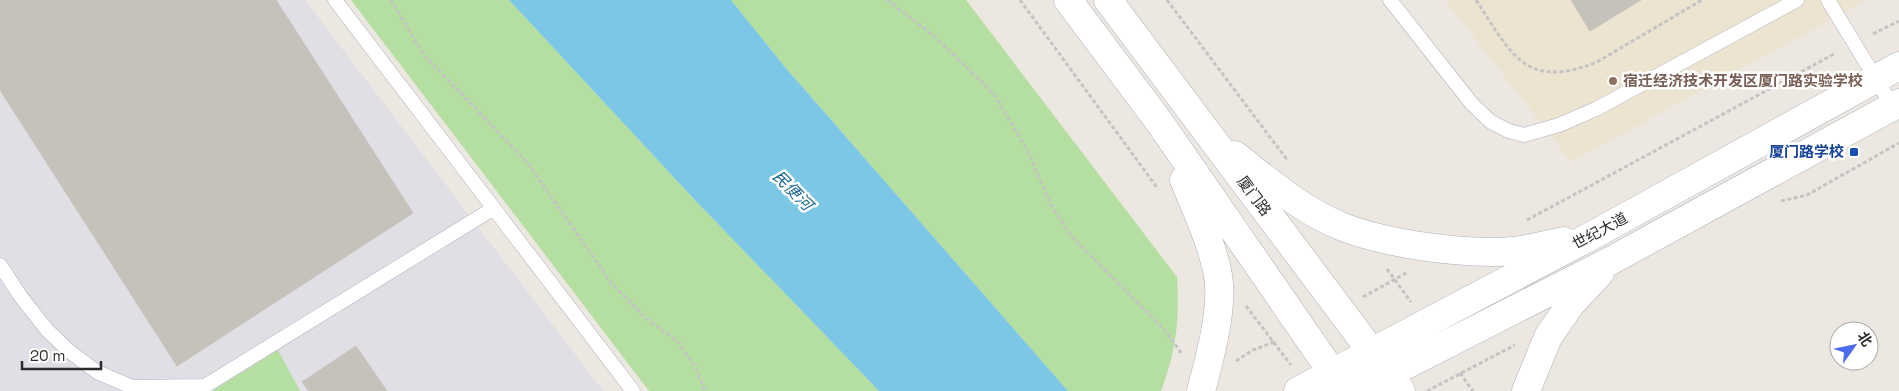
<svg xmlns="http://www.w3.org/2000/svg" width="1899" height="391" font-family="'Space Grotesk','Noto Sans SC',sans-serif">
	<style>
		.industrial { fill: #e1dfe6 }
		.education { fill: #ece4d1 }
		.green { fill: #b5dea1 }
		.water { fill: #7cc7e5 }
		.building { fill: #c5c1bb; stroke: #c8c3b9 }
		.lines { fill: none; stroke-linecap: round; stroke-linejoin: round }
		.service-casing { stroke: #b0b1bb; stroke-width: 15 }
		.tertiary-casing { stroke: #b0b1bb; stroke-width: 29 }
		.path { stroke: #c4c4c4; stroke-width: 3; stroke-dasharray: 4 2.5; stroke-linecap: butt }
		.service { stroke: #fff; stroke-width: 14 }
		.tertiary { stroke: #fff; stroke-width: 28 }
		.education-dot { fill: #8d6e63; stroke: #fff; stroke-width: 2 }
		.transit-dot { fill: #1a4fb4; stroke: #fff; stroke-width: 2 }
		.labels { text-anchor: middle; stroke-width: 5; stroke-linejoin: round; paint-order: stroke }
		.education-label { font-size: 15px; font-weight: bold; fill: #785e54; stroke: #fff; text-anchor: start }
		.transit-label { font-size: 15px; font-weight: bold; fill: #164399; stroke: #fff; text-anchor: end }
		.street-label { font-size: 15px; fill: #2c2c2c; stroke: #fff }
		.water-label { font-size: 16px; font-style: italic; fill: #196793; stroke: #fff }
	</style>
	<rect width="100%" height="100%" fill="#ece7e0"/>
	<path class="industrial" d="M0,0H305L603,391H300L278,351L212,391H0Z"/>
	<path class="education" d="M1445,0H1867L1571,162Z"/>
	<path class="green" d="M351,0H509L692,197L879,391H649Z
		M731,0H966L1177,277C1180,319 1176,351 1161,391H1068L785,67Z
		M278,350L300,391H212Z"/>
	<path class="water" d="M509,0H731L785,67L1068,391H879L692,197Z"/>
	<path class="building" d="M0,0H276L413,213L177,366L0,90Z
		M1571,0H1641L1590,31Z
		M356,346L387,391H309L302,382Z"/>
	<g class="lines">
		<g class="service-casing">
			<path id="service" d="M335,0L633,391
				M1390,0L1472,104L1491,122L1509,131L1524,135L1559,125L1596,109L1797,0
				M1828,0L1893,107
				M0,265L21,297L47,330L69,351L97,372L132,387L205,386L494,208"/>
		</g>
		<g class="tertiary-casing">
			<path id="tertiary" d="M1068,0L1160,123L1343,388
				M1108,0L1401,391
				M1235,155C1268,181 1304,212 1343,227C1387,244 1465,255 1512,251C1529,250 1547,244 1564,241
				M1184,180C1196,209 1210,239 1217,270C1225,305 1210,357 1201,391
				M1298,391L1593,235L1899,66
				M1355,391L1612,260L1899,103
				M1526,391L1548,337L1570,305L1600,273"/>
		</g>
		<path class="path" d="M391,0L424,55L527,162L612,284L647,319L678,342L696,369L705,391
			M887,0L933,35L994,94L1027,150L1051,205L1072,237L1163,328L1182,354
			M1020,0L1158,189
			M1167,0L1288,161
			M1476,0C1511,53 1525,91 1597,62L1702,0
			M1873,34L1899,21
			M1781,201L1807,195L1899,143
			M1527,220L1836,53
			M1387,269L1411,302
			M1363,297L1408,272
			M1246,306L1291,365
			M1236,361L1253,350L1277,341
			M1460,373L1473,391
			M1427,391L1515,345"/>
		<use href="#service" class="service"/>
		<use href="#tertiary" class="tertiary"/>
	</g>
	<circle class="education-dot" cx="1613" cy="81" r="5"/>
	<rect class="transit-dot" x="1849" y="147" width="10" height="10" rx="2.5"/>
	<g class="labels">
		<g class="education-label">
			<text x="1623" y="86">宿迁经济技术开发区厦门路实验学校</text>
		</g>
		<g class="transit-label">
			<text x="1844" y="157">厦门路学校</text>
		</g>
		<g class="street-label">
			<text transform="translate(1254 196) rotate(53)" y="5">厦门路</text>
			<text transform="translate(1600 231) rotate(-28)" y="5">世纪大道</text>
		</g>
		<g class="water-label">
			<text transform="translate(793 190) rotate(45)" y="6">民便河</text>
		</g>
	</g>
	<g transform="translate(1854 346) rotate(57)"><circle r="24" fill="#ffffff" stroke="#ababab"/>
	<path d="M0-4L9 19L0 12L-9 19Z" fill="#4e69eb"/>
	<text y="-8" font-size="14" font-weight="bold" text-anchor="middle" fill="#2c2c2c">北</text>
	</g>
	<path d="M22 361v8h79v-8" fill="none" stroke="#2c2c2c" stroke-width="2.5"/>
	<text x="30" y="361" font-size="15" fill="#2c2c2c" stroke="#ffffff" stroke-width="4" paint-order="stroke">20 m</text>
</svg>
